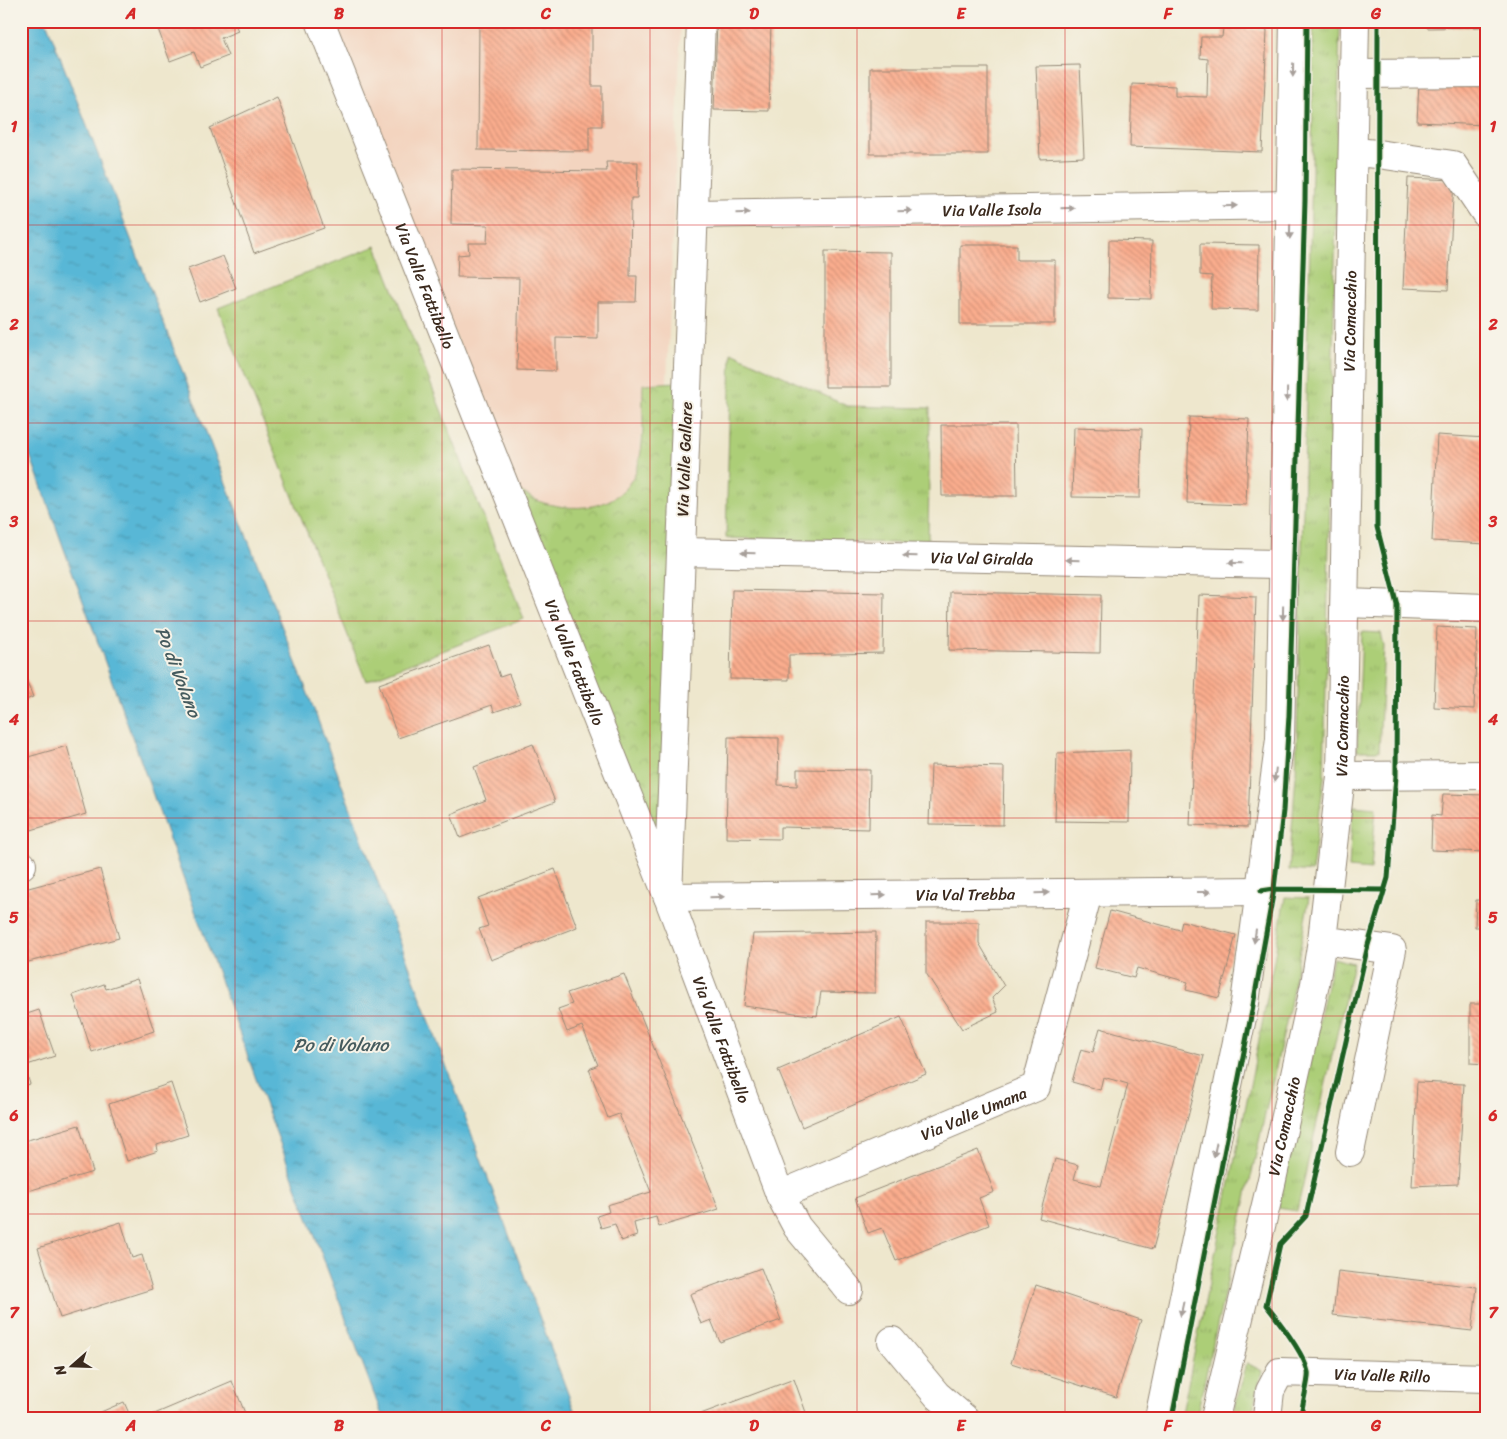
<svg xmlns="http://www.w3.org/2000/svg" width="1507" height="1439" font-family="Sriracha,sans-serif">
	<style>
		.built { fill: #f3d4bf }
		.grass { fill: url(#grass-tufts); stroke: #747c4a }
		.park { fill: url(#park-crowns); stroke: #747c4a }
		.water { fill: url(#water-ripples); stroke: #4a707a }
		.building { fill: url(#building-back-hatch) }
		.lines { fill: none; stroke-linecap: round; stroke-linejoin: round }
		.minor-casing { stroke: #948876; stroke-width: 30 }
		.major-casing { stroke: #948876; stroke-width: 30 }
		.minor { stroke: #fff; stroke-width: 28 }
		.major { stroke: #fff; stroke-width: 28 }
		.cycleway-casing { stroke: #f7f3e8; stroke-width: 8 }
		.cycleway { stroke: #1b5e20; stroke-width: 5 }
		.oneway { fill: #a79f9a }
		.grid { fill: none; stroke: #d62828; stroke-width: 1; stroke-opacity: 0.55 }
		.labels { text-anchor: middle; stroke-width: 4; stroke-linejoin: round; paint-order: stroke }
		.street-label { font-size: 16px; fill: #3b2a1e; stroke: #f7f3e8 }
		.water-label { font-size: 18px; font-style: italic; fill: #455b5e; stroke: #f7f3e8 }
		.neatline { fill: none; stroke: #d62828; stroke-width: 2 }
		.grid-label { font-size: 16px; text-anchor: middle; font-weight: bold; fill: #d62828 }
	</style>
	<defs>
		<pattern id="grass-tufts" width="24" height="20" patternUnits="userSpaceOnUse" patternTransform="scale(1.25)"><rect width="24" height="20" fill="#acce77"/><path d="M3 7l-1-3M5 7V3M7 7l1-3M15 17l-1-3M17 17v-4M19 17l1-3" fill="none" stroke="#95b166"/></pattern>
		<pattern id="park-crowns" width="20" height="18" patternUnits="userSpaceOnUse" patternTransform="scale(1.25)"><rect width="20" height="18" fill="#acce77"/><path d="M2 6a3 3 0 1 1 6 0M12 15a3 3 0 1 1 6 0" fill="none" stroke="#95b166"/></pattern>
		<pattern id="water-ripples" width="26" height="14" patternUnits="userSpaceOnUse" patternTransform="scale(1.25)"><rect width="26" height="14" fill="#58b7d6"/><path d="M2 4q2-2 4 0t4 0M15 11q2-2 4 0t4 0" fill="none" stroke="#4a95ad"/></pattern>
		<pattern id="building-back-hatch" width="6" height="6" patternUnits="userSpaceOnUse" patternTransform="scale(1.25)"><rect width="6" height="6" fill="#fbad8e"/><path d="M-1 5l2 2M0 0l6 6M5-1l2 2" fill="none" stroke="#cc8d73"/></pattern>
	</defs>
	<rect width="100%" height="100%" fill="#f7f3e8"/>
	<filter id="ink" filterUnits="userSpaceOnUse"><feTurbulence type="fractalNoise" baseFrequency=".02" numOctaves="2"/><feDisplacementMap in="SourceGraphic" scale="10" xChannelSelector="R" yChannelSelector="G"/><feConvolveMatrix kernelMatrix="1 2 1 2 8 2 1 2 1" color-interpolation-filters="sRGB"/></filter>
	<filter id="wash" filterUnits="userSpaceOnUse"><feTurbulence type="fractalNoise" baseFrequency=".0096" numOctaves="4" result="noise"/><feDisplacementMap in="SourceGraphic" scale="20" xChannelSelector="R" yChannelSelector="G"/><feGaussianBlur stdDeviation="1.12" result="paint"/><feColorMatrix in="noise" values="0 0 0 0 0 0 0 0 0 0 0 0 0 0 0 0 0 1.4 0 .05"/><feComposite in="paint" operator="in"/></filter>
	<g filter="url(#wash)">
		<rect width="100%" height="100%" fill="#eee7cd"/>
		<path class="built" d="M331,21H681L667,382L643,384L640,456L632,482L610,502L583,508L546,504L516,489Z"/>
		<path class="grass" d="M1313,21H1340L1324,778L1312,872L1289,870L1296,774L1312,172Z
			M376,246L524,619L366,681L218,308Z
			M731,352L847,406L930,408L928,544L726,538Z
			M1362,632L1381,633L1384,646L1379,751H1357Z
			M1353,806L1376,808L1371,870L1349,868Z
			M1285,897L1309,898L1290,1005L1196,1418H1181C1216,1244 1256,1071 1285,897Z
			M1333,958L1353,963L1297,1211L1278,1208Z
			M1247,1363L1262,1371L1251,1418H1232Z"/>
		<path class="park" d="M679,382L660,855L516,489C526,494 537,502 548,504C589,514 631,504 640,457C645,434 642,407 643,384Z"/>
		<path class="water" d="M21,21H46L310,699L577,1418H383L256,1079L21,430Z"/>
		<g id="blocks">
			<path class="building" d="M155,21H234L238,31L221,38L228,56L200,67L194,52L170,61Z
				M479,21H592V86H602V126H589V151L478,150Z
				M717,21H771L769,111L714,110Z
				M1426,21H1480V27L1427,28Z
				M1223,28L1267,30L1262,152L1130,147L1132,84L1175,86V96L1207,97L1208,59L1200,58L1201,37H1222Z
				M1080,65L1084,157L1040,159L1036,66Z
				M870,68H988V154H870Z
				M1419,83L1486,86V125L1417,122Z
				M277,97L324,228L254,253L210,128Z
				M606,162H638L637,198H631L630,276H637L636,302H598V339L556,338V371L517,370L519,278L457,277L458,255L469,254L468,243H487L488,225L451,224L452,169L607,171Z
				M1408,178L1454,180L1448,290L1403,288Z
				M1109,240L1152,241L1151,299L1108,298Z
				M1200,244L1259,245L1258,310L1211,309L1212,276L1200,275Z
				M960,245H1017V260H1055V324H960Z
				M825,251L891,252V387H825Z
				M223,256L236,288L200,302L188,269Z
				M1189,417L1249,419L1246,505L1187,503Z
				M941,425H1016L1017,496H942Z
				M1074,427L1142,429L1140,498L1072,497Z
				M1437,435L1486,438V544L1432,541Z
				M732,590L884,593L883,653L789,655V680L730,679Z
				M950,592L1101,595L1100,653L949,650Z
				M1199,595L1256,597L1248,827L1190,825Z
				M1437,627L1477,629L1474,709L1434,707Z
				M489,645L500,677L509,674L520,703L494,712L492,705L398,738L379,684Z
				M21,666L33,697L21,702Z
				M728,737L779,738L778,785L797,786V769L870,770L869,829L780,827V839L726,838Z
				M533,744L555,802L460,838L451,814L486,800L474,767Z
				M67,746L86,814L21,833V759Z
				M1130,750L1129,822L1055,821L1057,753Z
				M931,765L1004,767L1003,825L929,824Z
				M1443,794L1486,795V852L1431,850L1432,815L1441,816Z
				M100,869L119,938L21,964V890Z
				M555,869L577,927L491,960L479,929L488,926L478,898Z
				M1476,900H1486V927H1475Z
				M1110,911L1180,930L1182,921L1236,935L1219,998L1186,990L1188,982L1137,968L1134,978L1095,968Z
				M926,922H979V943L1004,986L992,998L998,1012L962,1029L926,973Z
				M876,932L875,993L821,992L817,1016L744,1006L753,934Z
				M624,974L719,1209L659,1227L656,1217L634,1223L637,1236L621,1241L615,1224L601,1228L597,1216L609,1212L607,1205L651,1192L619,1114L608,1118L589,1069L598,1065L582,1026L567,1032L558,1009L572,1004L567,993Z
				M137,979L154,1031L92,1052L73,995L104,984L106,989Z
				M1470,1004H1486V1064L1470,1063Z
				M39,1010L55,1056L24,1066L30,1084L21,1087V1016Z
				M901,1017L926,1074L802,1127L778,1070Z
				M1100,1028L1204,1056L1153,1249L1039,1218L1055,1159L1078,1165L1074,1179L1101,1186L1128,1084L1103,1077L1100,1090L1072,1082L1081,1049L1093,1052Z
				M1417,1082L1464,1084L1458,1184L1412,1186Z
				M171,1083L188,1135L157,1145L158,1151L127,1161L109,1104Z
				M79,1125L93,1172L21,1193V1142Z
				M978,1150L994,1192L979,1198L989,1225L896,1261L882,1228L868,1233L855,1198Z
				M121,1222L132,1258L142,1255L152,1289L60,1318L38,1248Z
				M761,1268L781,1320L720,1342L711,1320L701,1324L690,1294Z
				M1338,1271L1477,1287L1472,1331L1333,1315Z
				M1036,1285L1141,1320L1116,1397L1011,1363Z
				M794,1379L808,1418H690Z
				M232,1381L247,1418H145Z
				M124,1402L131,1418H87Z"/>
		</g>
	</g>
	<g filter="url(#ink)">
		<use href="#blocks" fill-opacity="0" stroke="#948876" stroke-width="1"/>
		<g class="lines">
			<g class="minor-casing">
				<g id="minor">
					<path id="s1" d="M320,21L668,897L780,1195L797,1227L849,1290"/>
					<path id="s2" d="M701,21L668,897L1261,891"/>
					<path d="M1354,74L1486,73"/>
					<path d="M1353,152L1378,154L1453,165L1486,214"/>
					<path id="s3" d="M694,214L1290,205"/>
					<path id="s4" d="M681,552L1284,564"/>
					<path d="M1346,603L1486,608"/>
					<path d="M1341,776L1486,775"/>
					<path d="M21,865H22"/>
					<path d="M1322,940L1392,950L1350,1152"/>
					<path id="s5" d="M780,1195L1036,1087L1088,893"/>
					<path d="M892,1341L937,1395L964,1418"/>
					<path d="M1159,1418L1245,1003L1280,739L1294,21"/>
					<path id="s6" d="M1267,1418L1270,1391L1280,1372L1486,1378"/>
				</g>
			</g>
			<g class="major-casing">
				<g id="major">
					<path id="s7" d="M1215,1418L1271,1184L1315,984L1322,940L1341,776L1355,21"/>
				</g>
			</g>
			<use href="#minor" class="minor"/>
			<use href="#major" class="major"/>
			<g class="cycleway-casing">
				<path id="cycleway" d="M1261,891L1274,889L1384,890
					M1172,1418L1252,1011L1274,889L1283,811L1289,716L1305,201L1307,21
					M1301,1418C1301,1406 1310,1379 1308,1372C1304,1353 1278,1320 1266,1305L1280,1244L1306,1216L1368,945L1388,878L1396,776L1397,605L1377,527L1378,21"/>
			</g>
			<use href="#cycleway" class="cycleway"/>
		</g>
		<defs><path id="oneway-solid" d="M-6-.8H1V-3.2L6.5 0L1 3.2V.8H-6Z" transform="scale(1.25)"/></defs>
		<g class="oneway">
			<use href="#oneway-solid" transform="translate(1293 70) rotate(91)"/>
			<use href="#oneway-solid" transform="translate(1230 206) rotate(-1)"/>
			<use href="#oneway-solid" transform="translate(1068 208) rotate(-1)"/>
			<use href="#oneway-solid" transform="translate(905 211) rotate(-1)"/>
			<use href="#oneway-solid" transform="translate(743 213) rotate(-1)"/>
			<use href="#oneway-solid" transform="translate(1290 232) rotate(91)"/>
			<use href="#oneway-solid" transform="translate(1287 395) rotate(91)"/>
			<use href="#oneway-solid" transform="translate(748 553) rotate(-179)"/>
			<use href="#oneway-solid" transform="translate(910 556) rotate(-179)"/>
			<use href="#oneway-solid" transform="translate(1073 560) rotate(-179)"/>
			<use href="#oneway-solid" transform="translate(1235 563) rotate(-179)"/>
			<use href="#oneway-solid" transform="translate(1283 613) rotate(91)"/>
			<use href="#oneway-solid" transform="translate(1275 775) rotate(97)"/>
			<use href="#oneway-solid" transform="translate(1204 892)"/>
			<use href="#oneway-solid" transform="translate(1042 893) rotate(-1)"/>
			<use href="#oneway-solid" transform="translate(879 895) rotate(-1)"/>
			<use href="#oneway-solid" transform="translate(717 897) rotate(-1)"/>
			<use href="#oneway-solid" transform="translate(1255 936) rotate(98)"/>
			<use href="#oneway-solid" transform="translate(1215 1150) rotate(102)"/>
			<use href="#oneway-solid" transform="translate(1182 1309) rotate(102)"/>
		</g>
	</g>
	<path class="grid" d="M235,21V1418M442,21V1418M650,21V1418M857,21V1418M1065,21V1418M1272,21V1418M21,225H1486M21,423H1486M21,621H1486M21,818H1486M21,1016H1486M21,1214H1486"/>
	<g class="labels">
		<g class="street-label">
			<text dy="6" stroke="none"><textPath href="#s3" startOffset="298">Via Valle Isola</textPath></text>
			<text dy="6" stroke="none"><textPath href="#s1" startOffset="285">Via Valle Fattibello</textPath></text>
			<text dy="6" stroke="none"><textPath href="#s7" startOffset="1110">Via Comacchio</textPath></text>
			<text transform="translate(684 459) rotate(-88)" y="6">Via Valle Gallare</text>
			<text dy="6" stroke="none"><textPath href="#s4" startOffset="301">Via Val Giralda</textPath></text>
			<text dy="6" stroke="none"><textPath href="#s1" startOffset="690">Via Valle Fattibello</textPath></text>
			<text dy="6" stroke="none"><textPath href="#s7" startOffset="705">Via Comacchio</textPath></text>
			<text dy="6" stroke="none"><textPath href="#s2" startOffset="1174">Via Val Trebba</textPath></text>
			<text dy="6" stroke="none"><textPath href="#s1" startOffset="1095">Via Valle Fattibello</textPath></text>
			<text dy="6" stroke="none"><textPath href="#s5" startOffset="210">Via Valle Umana</textPath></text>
			<text dy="6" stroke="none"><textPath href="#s7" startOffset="300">Via Comacchio</textPath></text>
			<text dy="6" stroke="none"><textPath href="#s6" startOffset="151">Via Valle Rillo</textPath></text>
		</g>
		<g class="water-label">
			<text transform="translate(178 672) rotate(69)" y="6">Po di Volano</text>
			<text x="341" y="1051">Po di Volano</text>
		</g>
	</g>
	<rect width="1507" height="1439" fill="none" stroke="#f7f3e8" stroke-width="55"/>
	<g transform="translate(72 1366) rotate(250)" stroke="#f7f3e8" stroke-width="4" paint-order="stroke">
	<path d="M0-4L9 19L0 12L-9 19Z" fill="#3b2a1e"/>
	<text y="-8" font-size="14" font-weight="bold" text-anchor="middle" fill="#3b2a1e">N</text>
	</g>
	<rect x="28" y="28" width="1452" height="1384" class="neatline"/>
	<g class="grid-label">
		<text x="131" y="19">A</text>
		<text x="339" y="19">B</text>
		<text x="546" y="19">C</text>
		<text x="754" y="19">D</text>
		<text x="961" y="19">E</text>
		<text x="1168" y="19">F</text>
		<text x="1376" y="19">G</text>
		<text x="14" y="132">1</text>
		<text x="1493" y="132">1</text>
		<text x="14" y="330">2</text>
		<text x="1493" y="330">2</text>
		<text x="14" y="527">3</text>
		<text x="1493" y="527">3</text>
		<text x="14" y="725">4</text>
		<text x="1493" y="725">4</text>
		<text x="14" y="923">5</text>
		<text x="1493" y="923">5</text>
		<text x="14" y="1121">6</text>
		<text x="1493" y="1121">6</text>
		<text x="14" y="1318">7</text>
		<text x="1493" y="1318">7</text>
		<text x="131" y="1431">A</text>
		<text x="339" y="1431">B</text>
		<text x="546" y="1431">C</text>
		<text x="754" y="1431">D</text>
		<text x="961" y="1431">E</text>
		<text x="1168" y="1431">F</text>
		<text x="1376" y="1431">G</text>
	</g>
</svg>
